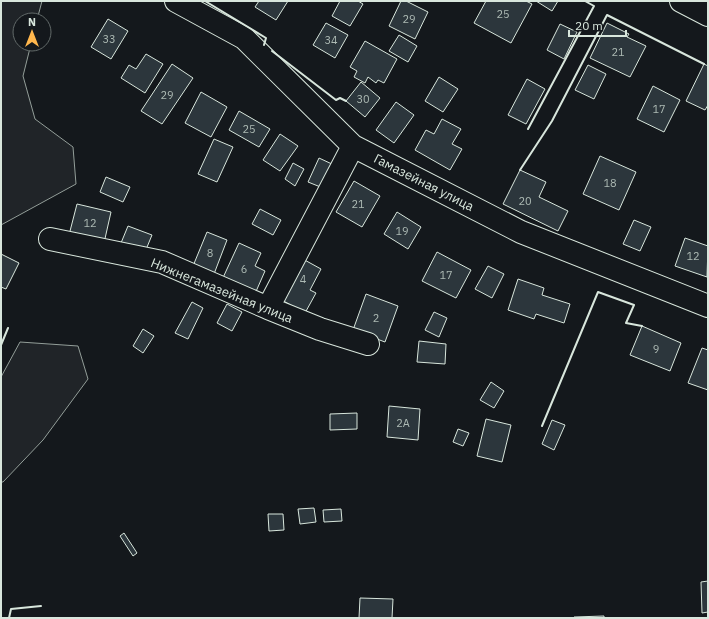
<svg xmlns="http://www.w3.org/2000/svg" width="709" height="619" font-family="'IBM Plex Sans',sans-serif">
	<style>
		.green { fill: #202428; stroke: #939e99 }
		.building { fill: #2c363c; stroke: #d8e6dc }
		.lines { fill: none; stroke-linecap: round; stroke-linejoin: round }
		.minor-casing { stroke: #d8e6dc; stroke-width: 24 }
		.minor { stroke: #14181c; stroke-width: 22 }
		.wall { stroke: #d8e6dc; stroke-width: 2 }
		.labels { text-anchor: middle; stroke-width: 3; stroke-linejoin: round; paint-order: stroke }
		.number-label { font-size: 11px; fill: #adbab4 }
		.street-label { font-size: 13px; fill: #d8e6dc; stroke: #14181c }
	</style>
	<rect width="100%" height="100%" fill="#14181c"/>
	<path class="green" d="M1,1H42L37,20H20V44H31L23,76L35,119L73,147L76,184L1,225Z
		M20,342L78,346L88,379L43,440L3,482H1V377Z"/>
	<path class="building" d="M259,1H288L276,20L255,7Z
		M340,1H358L363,4L350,26L332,16Z
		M401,1H406L428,12L415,39L389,26Z
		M486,1H526L532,4L511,43L474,23Z
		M536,1H558L552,11Z
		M108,19L128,31L111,59L91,47Z
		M326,23L348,35L335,58L313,45Z
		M607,23L629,34L627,37L646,46L630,77L590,58Z
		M560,24L577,32L564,59L547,50Z
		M399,35L417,46L408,62L389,51Z
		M365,41L397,59L384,83L378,80L376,83L368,77L365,83L354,77L357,71L350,67Z
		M146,54L163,64L145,93L121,78L129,65L136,69Z
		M172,64L193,78L162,124L141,111Z
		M704,64L708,66V105L705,110L686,101Z
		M588,65L606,74L594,99L575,90Z
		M439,77L458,89L443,112L425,101Z
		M527,79L545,89L526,124L508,115Z
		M361,82L380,98L365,117L346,101Z
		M653,86L680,100L664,132L637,119Z
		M201,92L227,107L211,137L185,123Z
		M396,102L414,115L394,143L376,130Z
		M239,111L270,129L259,147L229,130Z
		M442,119L461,129L452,144L462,149L450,170L415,150L426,130L434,134Z
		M280,134L298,146L280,171L263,160Z
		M214,139L233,147L217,182L198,174Z
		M600,156L636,172L619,210L583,194Z
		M319,158L334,165L323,188L308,182Z
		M293,163L304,169L295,186L285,179Z
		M520,170L546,182L539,197L568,211L558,231L503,204Z
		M106,177L130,187L123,202L100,192Z
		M354,181L380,196L362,227L336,212Z
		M77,204L111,212L104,243L69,235Z
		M260,209L281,220L273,235L252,224Z
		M397,212L421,227L408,249L384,234Z
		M634,220L651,227L640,251L623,244Z
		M128,226L152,235L145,252L121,243Z
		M207,232L227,240L214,274L193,266Z
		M685,238L708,246L707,277L675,266Z
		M239,243L261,253L255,266L265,271L254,296L221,282Z
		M437,252L471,270L456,298L422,281Z
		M1,254L19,263L6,289L1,287Z
		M301,258L321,269L310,290L316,293L305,313L280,299Z
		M488,266L504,274L492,298L475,289Z
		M518,279L544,288L542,295L570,304L564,323L536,314L534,319L508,310Z
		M366,294L398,306L385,342L353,330Z
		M192,302L203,308L188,339L175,333Z
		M227,304L242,312L232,331L217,323Z
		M434,312L447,318L439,337L425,330Z
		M642,326L681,343L670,371L630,355Z
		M143,329L154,336L143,353L133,346Z
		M419,341L446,344L445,364L417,362Z
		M702,348L708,350V390L688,383Z
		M491,382L504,391L494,408L480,400Z
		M389,406L420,409L418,440L387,437Z
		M357,413V429L330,430V414Z
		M486,419L511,425L502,462L477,456Z
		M552,420L565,425L554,450L542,444Z
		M458,429L469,433L463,446L453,442Z
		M314,508L316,522L300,524L298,509Z
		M341,509L342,521L324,522L323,510Z
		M268,514H283L284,530L269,531Z
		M124,533L137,553L133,556L120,536Z
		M708,581V612L702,613L701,582Z
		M360,598L393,599L392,618H359Z
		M604,616V618H574V617Z"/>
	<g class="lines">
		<g class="minor-casing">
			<path id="minor" d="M176,1L244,38L353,146L521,232L708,306
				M681,1L708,15
				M50,239L162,262L268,308L320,329L368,344
				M268,308L353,146"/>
		</g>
		<use href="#minor" class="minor"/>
		<path class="wall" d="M205,1L266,38L264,45
			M272,51L336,100L340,98L346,101
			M528,129L594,6L585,1
			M520,170L552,121L607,15L704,64
			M1,345L8,328
			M542,426L598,292L634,305L626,323L642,326
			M9,618L11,609L41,606"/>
	</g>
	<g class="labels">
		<g class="number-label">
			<text x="503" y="18">25</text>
			<text x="409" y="23">29</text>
			<text x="109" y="43">33</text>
			<text x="331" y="44">34</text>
			<text x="618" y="56">21</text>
			<text x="167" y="99">29</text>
			<text x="363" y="103">30</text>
			<text x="659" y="113">17</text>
			<text x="249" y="133">25</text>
			<text x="610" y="187">18</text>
			<text x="525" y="205">20</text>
			<text x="358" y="208">21</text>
			<text x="90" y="227">12</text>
			<text x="402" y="235">19</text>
			<text x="210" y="257">8</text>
			<text x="693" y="260">12</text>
			<text x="244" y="273">6</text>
			<text x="446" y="279">17</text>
			<text x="303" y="283">4</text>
			<text x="376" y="322">2</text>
			<text x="656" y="353">9</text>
			<text x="403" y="427">2А</text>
		</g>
		<g class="street-label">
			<text transform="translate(424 182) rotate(27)" y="5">Гамазейная улица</text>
			<text transform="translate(222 290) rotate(22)" y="5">Нижнегамазейная улица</text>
		</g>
	</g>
	<rect width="709" height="619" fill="none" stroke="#d8e6dc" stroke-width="4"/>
	<g transform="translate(32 32)"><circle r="19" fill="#14181c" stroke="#626a69"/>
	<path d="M0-3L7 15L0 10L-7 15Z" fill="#ffb74d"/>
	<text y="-6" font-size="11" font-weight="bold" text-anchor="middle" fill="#d8e6dc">N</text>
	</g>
	<path d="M569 30v6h57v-6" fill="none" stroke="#d8e6dc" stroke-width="2"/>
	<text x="575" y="30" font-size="12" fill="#d8e6dc" stroke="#14181c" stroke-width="3" paint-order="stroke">20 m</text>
</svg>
